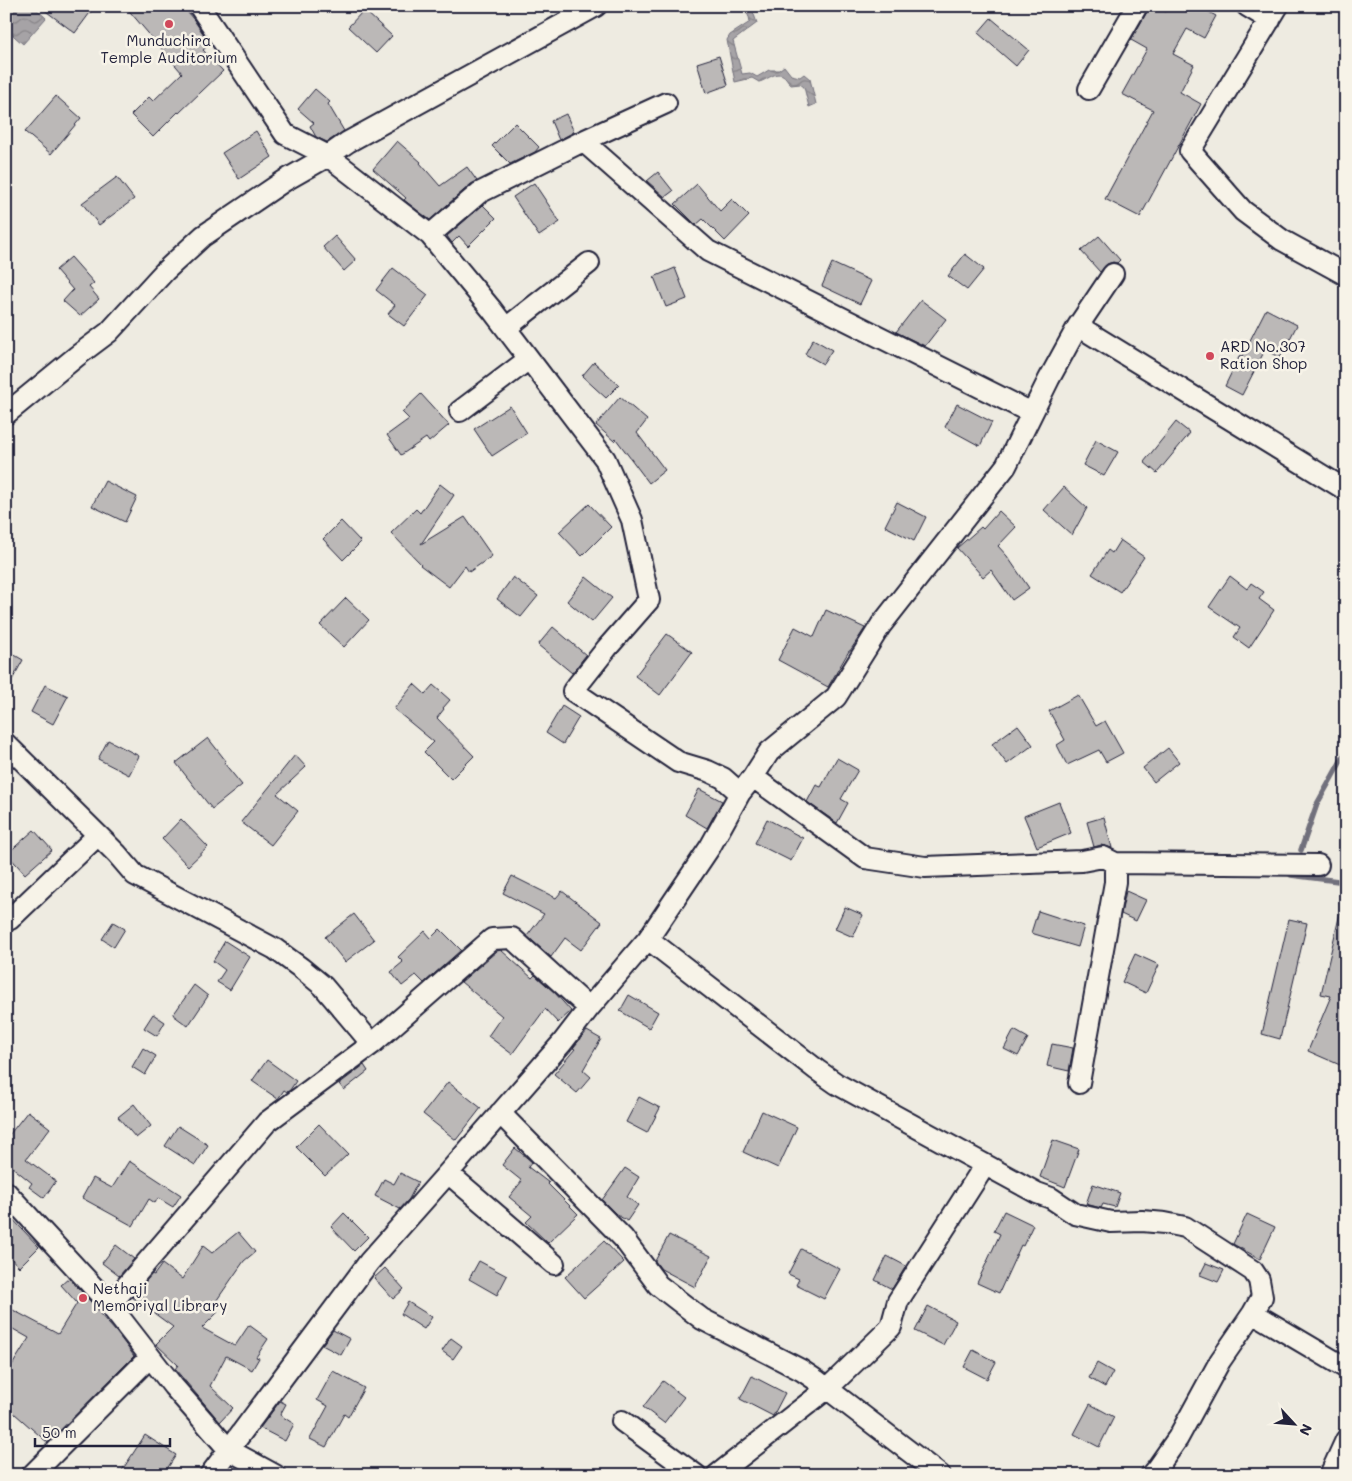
<svg xmlns="http://www.w3.org/2000/svg" width="1352" height="1481" font-family="Mali,sans-serif">
	<style>
		.water { fill: url(#water-waves); stroke: #716f7b }
		.lines { fill: none; stroke-linecap: round; stroke-linejoin: round }
		.stream { stroke: #716f7b; stroke-width: 5.5 }
		.building { fill: #bbb8b7; stroke: #22223b }
		.minor-casing { stroke: #22223b; stroke-width: 24 }
		.minor { stroke: #f7f3e8; stroke-width: 20 }
		.poi-dot { fill: #d1495b; stroke: #f7f3e8; stroke-width: 2 }
		.labels { text-anchor: middle; stroke-width: 5; stroke-linejoin: round; paint-order: stroke }
		.poi-label { font-size: 15px; fill: #22223b; stroke: #f7f3e8; text-anchor: start }
	</style>
	<defs>
		<pattern id="water-waves" width="16" height="10" patternUnits="userSpaceOnUse" patternTransform="scale(1.25)"><rect width="16" height="10" fill="#a6a3a6"/><path d="M0 5q4-4 8 0t8 0" fill="none" stroke="#878488"/></pattern>
	</defs>
	<rect width="100%" height="100%" fill="#eeebe1"/>
	<filter id="ink" filterUnits="userSpaceOnUse"><feTurbulence type="fractalNoise" baseFrequency=".02" numOctaves="2"/><feDisplacementMap in="SourceGraphic" scale="10" xChannelSelector="R" yChannelSelector="G"/><feConvolveMatrix kernelMatrix="1 2 1 2 8 2 1 2 1" color-interpolation-filters="sRGB"/></filter>
	<g filter="url(#ink)">
		<path class="water" d="M19,6H33L46,18L23,44L6,29V20Z
			M745,6H756L752,9L757,23L733,41L742,74L750,73L757,77L769,70H779L784,66L791,75L800,77L804,74L810,79L816,104L809,107L804,87L800,84L791,85C789,83 788,80 786,78C778,68 768,80 759,82L752,78L735,82L727,40L730,35L750,22C750,16 745,12 745,6Z"/>
		<g class="lines">
			<path class="stream" d="M1301,850L1317,804L1346,752
				M1291,875L1346,882
				M1346,1213L1343,1270L1346,1272"/>
		</g>
		<path class="building" d="M39,6H95L75,33Z
			M125,6H182L194,20L210,44L203,50L223,71L179,113L178,112L153,137L131,115L149,97L153,101L182,73Z
			M1149,6H1155L1166,12L1169,6H1198L1216,16L1204,38L1187,29L1173,54L1194,65L1180,92L1201,104L1140,217L1105,199L1153,110L1122,94L1147,49L1131,40L1147,12Z
			M364,10L392,36L376,53L348,27Z
			M991,18L1029,50L1016,66L978,33Z
			M719,56L728,85L706,93L697,63Z
			M315,89L330,102L328,104L344,131L327,142L316,137L310,126L314,123L298,109Z
			M56,96L81,118L51,154L25,132Z
			M566,114L574,132L559,140L551,121Z
			M515,123L539,147L535,152L510,164L492,146Z
			M256,131L272,157L239,179L222,153Z
			M397,141L421,162L420,163L440,186L467,167L477,181L471,184L430,220L404,200L406,198L373,169Z
			M658,172L673,191L665,197L647,181Z
			M117,177L134,199L99,225L82,203Z
			M534,183L560,222L539,236L513,197Z
			M697,184L720,211L732,199L749,216L725,241L703,219L696,225L675,204Z
			M483,205L496,218L468,246L459,236L452,243L447,236Z
			M335,236L356,260L344,271L323,247Z
			M1099,236L1120,260L1117,263L1113,262L1107,264L1100,272L1081,251Z
			M965,254L984,269L967,290L948,276Z
			M71,257L94,283L89,287L99,299L80,316L63,301L73,290L56,270Z
			M832,263L871,281L860,304L822,286Z
			M393,268L428,295L404,326L388,314L395,305L376,290Z
			M675,268L687,299L666,307L654,277Z
			M921,300L946,319L925,346L896,332Z
			M1266,309L1297,325L1280,358L1265,350L1242,395L1225,386L1240,355L1242,356Z
			M813,339L832,350L823,364L805,354Z
			M594,362L619,385L606,398L582,376Z
			M421,394L449,425L429,442L426,438L401,455L387,435L409,419L402,412Z
			M620,397L647,420L637,433L665,470L649,483L616,439L614,441L596,425Z
			M957,404L992,422L980,446L945,427Z
			M510,406L527,433L492,456L474,429Z
			M1176,422L1190,433L1157,473L1144,462Z
			M1096,440L1118,452L1104,476L1083,465Z
			M105,481L137,497L125,522L92,506Z
			M440,484L454,495L421,544L465,517L492,556L469,572L465,566L449,587L420,565L421,564L391,533L416,509L420,513Z
			M1064,487L1087,508L1072,535L1044,510Z
			M897,502L926,517L914,541L885,526Z
			M589,504L611,527L582,556L559,532Z
			M999,511L1016,527L998,546L1007,556L1029,588L1012,600L991,570L983,577L957,548L981,527L983,529Z
			M341,521L361,542L343,560L323,539Z
			M1120,540L1144,557L1120,592L1092,574L1108,550L1112,553Z
			M1230,576L1247,589L1251,583L1264,592L1259,599L1274,610L1249,648L1234,637L1240,628L1209,607Z
			M513,577L538,596L521,617L497,599Z
			M586,577L612,598L592,622L567,601Z
			M346,598L369,620L344,647L320,625Z
			M826,610L865,628L850,651H849L828,687L778,660L795,627L814,637Z
			M553,627L586,655L572,673L538,645Z
			M667,634L692,652L660,695L635,676Z
			M6,650L23,660L6,691Z
			M414,684L425,694L433,685L450,700L443,708L444,709L437,718L474,756L451,779L424,752L434,742L394,709Z
			M45,685L68,696L53,724L31,712Z
			M1078,695L1096,726L1105,721L1123,753L1106,762L1099,750L1067,765L1057,745L1065,740L1049,711Z
			M562,706L579,717L563,744L546,733Z
			M1018,725L1033,745L1007,764L992,744Z
			M208,738L226,761L224,763L242,785L212,809L176,763Z
			M108,740L139,756L129,775L98,759Z
			M1168,748L1179,762L1154,782L1143,768Z
			M295,755L306,767L277,794L298,811L271,845L241,822Z
			M837,758L858,770L841,799L848,803L837,823L807,802L816,785L821,787Z
			M699,789L722,801L707,828L685,815Z
			M1059,802L1071,833L1037,847L1024,816Z
			M1104,817L1112,848L1101,845L1094,847L1087,822Z
			M181,819L208,847L188,866L162,839Z
			M767,819L803,838L791,861L755,843Z
			M34,830L52,850L25,874L7,854Z
			M512,876L556,898L562,891L602,922L581,950L565,938L551,957L527,936L544,914L503,893Z
			M1126,891L1146,900L1136,921L1121,914Z
			M845,907L863,915L853,937L835,929Z
			M1038,911L1084,926L1078,947L1031,933Z
			M1340,913L1346,914V1052L1340,1065L1308,1051L1331,996L1321,994Z
			M354,914L374,940L345,962L325,937Z
			M1289,919L1307,923L1280,1039L1262,1034Z
			M113,922L125,929L114,947L102,939Z
			M440,929L461,950L424,983L416,975L402,986L391,972L403,962L398,957L425,931L431,938Z
			M225,941L250,957L230,990L217,982L225,970L213,961Z
			M501,950L532,978L535,975L555,993L571,1011L558,1023L545,1009L512,1054L488,1036L502,1016L461,982L497,951Z
			M1135,954L1159,965L1146,993L1122,982Z
			M194,985L208,996L188,1026L173,1015Z
			M629,995L658,1012L649,1028L620,1011Z
			M153,1014L165,1022L157,1036L144,1028Z
			M1014,1030L1028,1038L1018,1056L1004,1049Z
			M587,1031L601,1039L583,1070L591,1077L577,1093L554,1074L575,1049L573,1048Z
			M1052,1044L1073,1048L1069,1071L1047,1066Z
			M143,1048L156,1056L145,1075L132,1067Z
			M267,1060L296,1081L290,1090L287,1092L284,1090L278,1099L252,1081Z
			M364,1065L368,1071L344,1090L339,1084Z
			M448,1082L481,1108L456,1140L423,1114Z
			M639,1097L660,1108L647,1133L626,1122Z
			M134,1104L151,1126L136,1138L118,1117Z
			M28,1111L50,1128L26,1159L56,1181L44,1198L29,1187L32,1183L6,1162V1139Z
			M762,1111L797,1127L778,1168L743,1152Z
			M319,1124L348,1154L325,1176L296,1147Z
			M178,1126L208,1145L195,1165L165,1146Z
			M1053,1140L1079,1149L1065,1187L1040,1177Z
			M515,1148L532,1162L528,1167L549,1183L548,1184L578,1214L548,1243L526,1222L532,1216L509,1197L522,1181L502,1165Z
			M129,1161L181,1195L173,1207L158,1198L155,1203L149,1199L133,1226L82,1198L93,1178L112,1188Z
			M625,1168L639,1177L627,1197L638,1205L627,1221L616,1214L602,1200Z
			M400,1173L418,1182L409,1199L400,1209L375,1196L384,1179L394,1184Z
			M1093,1184L1120,1193L1115,1207L1103,1204L1101,1208L1086,1204Z
			M1004,1211L1033,1225L1023,1246L1021,1245L999,1293L977,1283L1000,1234L994,1231Z
			M6,1212L39,1247L19,1267L6,1253Z
			M344,1213L368,1237L354,1251L331,1227Z
			M1247,1214L1275,1227L1260,1259L1233,1244Z
			M238,1232L255,1252L244,1261L212,1307L218,1312L202,1328L235,1346L249,1325L268,1339L256,1357L259,1358L252,1370L226,1356L210,1386L233,1408L220,1422L175,1369L178,1365L156,1344L173,1327L132,1297L152,1274L154,1275L162,1264L182,1279L203,1246L212,1253Z
			M669,1235L711,1256L695,1287L661,1269L655,1261Z
			M604,1241L624,1262L584,1298L565,1277Z
			M116,1245L134,1259L119,1276L102,1263Z
			M801,1249L840,1269L824,1299L796,1285L799,1279L788,1274Z
			M887,1256L906,1266L892,1289L875,1280Z
			M479,1261L507,1276L497,1295L469,1279Z
			M1206,1263L1224,1270L1218,1282L1200,1275Z
			M385,1268L404,1289L393,1299L374,1278Z
			M69,1278L101,1313L100,1314L117,1333L134,1356L48,1443L6,1406V1375L29,1338L6,1325V1317L11,1309L58,1334L77,1303L61,1285Z
			M408,1302L432,1317L424,1329L401,1314Z
			M928,1306L956,1321L943,1345L915,1331Z
			M333,1330L350,1339L341,1355L322,1345Z
			M451,1338L462,1346L453,1359L442,1351Z
			M973,1350L996,1362L987,1379L964,1367Z
			M1097,1363L1113,1372L1105,1387L1089,1378Z
			M333,1371L364,1388L348,1417L344,1414L326,1447L310,1439L328,1406L317,1400Z
			M752,1376L785,1393L773,1416L740,1399Z
			M663,1381L684,1397L664,1423L643,1407Z
			M280,1401L286,1404L280,1415L294,1424L285,1441L260,1428Z
			M1090,1404L1114,1417L1099,1447L1074,1434Z
			M145,1435L176,1455L163,1475H119Z"/>
		<g class="lines">
			<g class="minor-casing">
				<path id="minor" d="M199,6L285,134L328,156L430,235L492,310L605,459L632,520L649,600L607,648L573,691L678,762L708,771L723,778L740,793
					M1247,6L1270,20
					M1278,6L1190,151L1243,211L1282,240L1346,275
					M1089,89L1137,6
					M583,141L708,251L1032,413
					M430,235L479,193L583,141L666,103
					M1078,326L1346,490
					M506,328L589,263
					M460,411L529,359
					M6,414L77,356L109,332L165,271L203,236L284,181L328,156L348,142L596,6
					M6,744L98,835
					M753,777L865,858L925,867L1082,861L1103,857L1115,863V882L1079,1083
					M1115,863L1318,865
					M6,921L10,919L98,835L117,854L135,875L275,949L301,968L323,986L372,1044
					M648,939L817,1070L837,1084L1037,1193L1051,1198L1075,1214L1111,1222L1142,1221L1165,1223L1185,1227L1253,1271L1259,1280L1262,1297L1253,1313L1220,1361L1178,1438L1157,1468L1151,1475
					M500,1113L623,1238L658,1285L702,1319L801,1370L816,1380L940,1475
					M448,1173L554,1264
					M6,1192L110,1305L173,1386L229,1450L275,1475
					M110,1305L267,1122L372,1044L492,939L512,938L589,1008
					M1253,1313L1346,1368
					M622,1421L696,1475
					M32,1475L150,1357
					M210,1475L369,1262L448,1173L562,1043L589,1008L648,939L710,847L740,793L753,777L769,752L836,697L881,625L1006,466L1049,379L1078,326L1113,274
					M717,1475L828,1388L891,1327L898,1301L985,1165
					M1330,1475L1346,1440"/>
			</g>
			<use href="#minor" class="minor"/>
		</g>
	</g>
	<g class="poi-dot">
		<circle cx="169" cy="24" r="5"/>
		<circle cx="1210" cy="356" r="5"/>
		<circle cx="83" cy="1298" r="5"/>
	</g>
	<g class="labels">
		<g class="poi-label">
			<text x="169" y="46" text-anchor="middle">Munduchira<tspan x="169" dy="17">Temple Auditorium</tspan></text>
			<text x="1220" y="352">ARD No.307<tspan x="1220" dy="17">Ration Shop</tspan></text>
			<text x="93" y="1294">Nethaji<tspan x="93" dy="17">Memoriyal Library</tspan></text>
		</g>
	</g>
	<rect width="1352" height="1481" fill="none" stroke="#f7f3e8" stroke-width="25"/>
	<rect x="12" y="12" width="1327" height="1456" fill="none" stroke="#22223b" stroke-width="2" filter="url(#ink)"/>
	<g transform="translate(1294 1424) rotate(116)" stroke="#f7f3e8" stroke-width="4" paint-order="stroke">
	<path d="M0-4L9 19L0 12L-9 19Z" fill="#22223b"/>
	<text y="-8" font-size="14" font-weight="bold" text-anchor="middle" fill="#22223b">N</text>
	</g>
	<path d="M35 1438v8h135v-8" fill="none" stroke="#22223b" stroke-width="2.5"/>
	<text x="42" y="1438" font-size="15" fill="#22223b" stroke="#f7f3e8" stroke-width="4" paint-order="stroke">50 m</text>
</svg>
